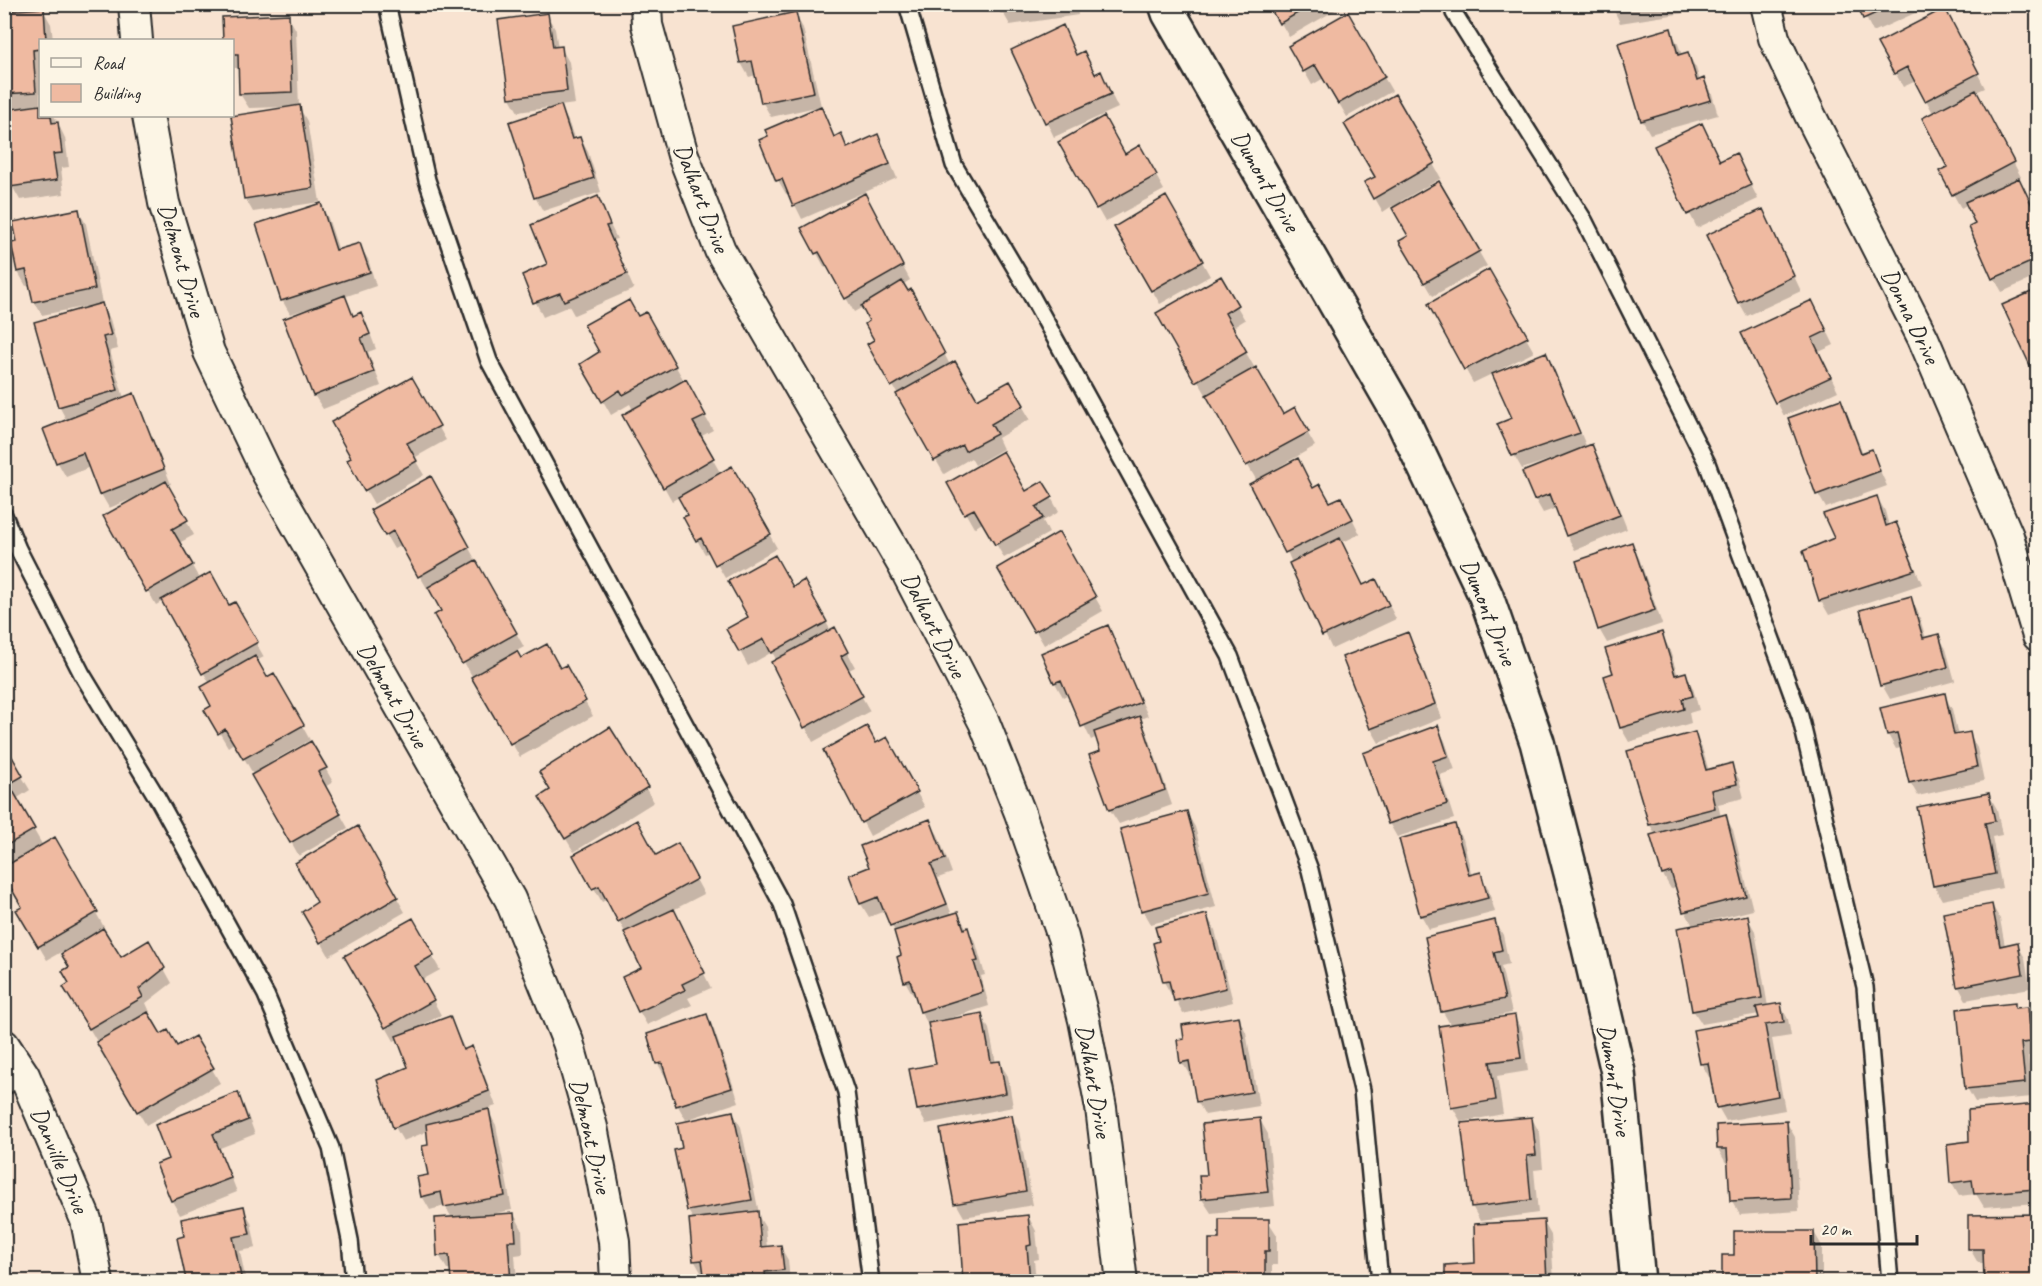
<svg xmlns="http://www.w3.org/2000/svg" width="2042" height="1286" font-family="Caveat,sans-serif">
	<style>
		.shadow { fill: #0003 }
		.building { fill: #efbaa1; stroke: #2b2b2b; stroke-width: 1.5 }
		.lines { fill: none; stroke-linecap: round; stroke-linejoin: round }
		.service-casing { stroke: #2b2b2b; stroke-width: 20 }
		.minor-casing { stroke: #2b2b2b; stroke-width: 34 }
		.tertiary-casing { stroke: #2b2b2b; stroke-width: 38 }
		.service { stroke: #fcf5e5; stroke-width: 15 }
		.minor { stroke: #fcf5e5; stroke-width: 30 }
		.tertiary { stroke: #fcf5e5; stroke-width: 33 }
		.labels { text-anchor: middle; stroke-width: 6; stroke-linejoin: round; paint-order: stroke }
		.street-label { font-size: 24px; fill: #2b2b2b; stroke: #fcf5e5 }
	</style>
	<rect width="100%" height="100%" fill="#f8e3d1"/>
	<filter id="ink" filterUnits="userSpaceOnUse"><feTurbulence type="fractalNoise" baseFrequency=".0167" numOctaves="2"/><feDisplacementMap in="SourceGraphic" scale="12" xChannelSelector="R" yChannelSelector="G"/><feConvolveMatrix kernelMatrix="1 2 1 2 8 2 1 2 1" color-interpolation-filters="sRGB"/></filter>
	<g filter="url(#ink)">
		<path class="shadow" d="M4,4H46V6H4Z
			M227,4H293V6L229,9Z
			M504,4H556V8L507,10Z
			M731,4H802V8L736,12Z
			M1001,4H1077L1078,15L1010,25L1002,11Z
			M1270,4H1346L1289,37Z
			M1611,4H1682L1684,13L1620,23Z
			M1859,4H1935L1873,32Z
			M43,10L51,24L53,40H40V116H54L56,119L65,138L69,167L61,168L64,194L20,200L12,186L18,107L4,108V12Z
			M795,14L803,28L821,106L771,117L763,103L756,75L749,77L741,63Z
			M1347,14L1392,91L1347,117L1324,78L1312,85L1290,46Z
			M547,15L555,29L558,48H561L569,62L575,104L560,106L568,121L575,140L580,138L588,152L601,192L543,211L535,197L554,109V107L518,112L510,98L500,21Z
			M288,16L296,30L299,107L307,121L320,202L253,212L245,198L287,107L249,108L240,94V68H232V40H224L223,18Z
			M1952,23L1985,88L1976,92L2021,177L2017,179L2037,219L2038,276L2002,292L1994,278L1977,225L1968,204L1961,208L1953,194L1949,168L1933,113L1916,81L1903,87L1879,43Z
			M1063,27L1077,56L1095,75L1101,73L1118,108L1054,137L1013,51Z
			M1670,30L1678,44L1682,55L1688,54L1696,68L1700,81L1704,80L1712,94L1718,115L1650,134L1642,120Z
			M1395,97L1441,178L1401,201L1402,204L1439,183L1487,266L1433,296L1401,241L1410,236L1392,206L1383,212L1366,183L1377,177Z
			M820,108L835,138L840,135L848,149L877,136L885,150L897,178L863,193L910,280L902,285L919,305L950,365L977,401L1009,383L1030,419L998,438L1003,449L975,465L971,458L944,474L869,344L876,340L871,322L863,307L854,312L828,266L825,268L803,228L863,195L862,193L802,219L789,193L786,194L778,180Z
			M1701,125L1720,162L1743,169L1758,199L1697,228L1656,146Z
			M1060,143L1125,156L1140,147L1164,190L1105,222Z
			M597,198L617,239L612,240L634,289L574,315L569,306L543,317L523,276L549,265Z
			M1166,198L1210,276L1160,304L1116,227Z
			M320,204L328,218L339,251L359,245L368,259L376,286L344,297L354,317L360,314L368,328L376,349L368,352L381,386L323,409L314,395L306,309L290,314L282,300Z
			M78,210L86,224L102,303H101L110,319L118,349L110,351L124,398L133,395L141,409L171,484L167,485L194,535L179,543L200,580L229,607L234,604L264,657L256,661L267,679L274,675L310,740L271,762L273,764L311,743L333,782L325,787L348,828L299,856L235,742L228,747L206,710L213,706L210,684L163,601L156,605L106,517L137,499V497L109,508L101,494L90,467L66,477L58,463L45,430L67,421L59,406L94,307L93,305L42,315L34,301L31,285L26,286L18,272Z
			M1770,225L1801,291L1747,316L1739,302Z
			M1488,271L1534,352L1497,371L1498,373L1545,354L1553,367L1587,448L1592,446L1600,460L1627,529L1575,550L1567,536L1557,508L1543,513L1535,499L1559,459L1558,457L1522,469L1514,455V418L1494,373L1473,383L1430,305Z
			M1220,278L1245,320L1232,328L1282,416L1294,409L1315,446L1277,468L1313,489L1330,504L1349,512L1360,534L1341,543L1364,587L1384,595L1396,619L1332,649L1291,563H1292L1257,481L1158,313Z
			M645,314L713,430L700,437L721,474L732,468L777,548L725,578L710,552L705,554L697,540L690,516L679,497L672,501L624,415L633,410L630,404L611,415L582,364L601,353L637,318Z
			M1820,316L1834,345L1819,352L1838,391L1784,416L1743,333Z
			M411,379L446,440L414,458L424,475L374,504L349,461Z
			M1840,401L1848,415L1863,454L1871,451L1887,486L1826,508L1818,494L1790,419Z
			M430,478L524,647L515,652L520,660L560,670L565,667L593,716L520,757L436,615L443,612L430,589L428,590L402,545L394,549L372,511Z
			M1043,483L1059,512L1043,521L1049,533L1004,558L984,522L974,528L949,484L1026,493Z
			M1877,497L1885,511L1889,526L1895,524L1903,538L1922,584L1829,615L1821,601L1805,552L1836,539Z
			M1059,534L1103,611L1044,645L999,568Z
			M1631,544L1639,558L1662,624L1607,643L1599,629Z
			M804,583L831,631L842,643L855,667L847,671L870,711L813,742L773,663L777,661L772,652L748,666L728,629Z
			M1910,598L1918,612L1926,639L1938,635L1946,649L1955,681L1890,699L1882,685Z
			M1107,627L1115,641L1148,716L1140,719L1147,732L1172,805L1119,824L1110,810L1090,756L1102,752L1097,737L1091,740L1069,694L1063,697L1055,683L1043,654Z
			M1407,634L1415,648L1442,718L1379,743L1371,729L1344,658Z
			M1661,634L1669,648L1678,676L1685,674L1693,688L1699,710L1689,713L1691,723L1629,742L1621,728L1606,677L1614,674Z
			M1944,695L1952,709L1958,736L1969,734L1977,748L1984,781L1918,796L1910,782L1902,748L1896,749L1888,735L1882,709Z
			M1437,727L1445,741L1455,770L1440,775L1454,819L1397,837L1389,823Z
			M609,729L654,802L574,852L549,811L551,791Z
			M1694,734L1702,748L1709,771L1731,765L1739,779L1744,798L1718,804L1721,817L1725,816L1733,830L1753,910L1705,922L1706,924L1747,917L1755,931L1768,1007L1780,1005L1788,1019L1791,1036L1772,1039L1785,1110L1726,1121L1718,1107L1712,1077H1709L1701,1063L1760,1019L1759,1014L1702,1024L1693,1010V926L1685,911L1677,886L1671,889L1663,875L1652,836L1656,835L1650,825Z
			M886,739L925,807L870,836L825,750L876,745Z
			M9,755L30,790L16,799L43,846L54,839L104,927L102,928L120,959L149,942L172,983L146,1003L150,1012L147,1013L160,1036L177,1048L194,1038L220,1083L146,1125L65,987L71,984L70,968L61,952L47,960L18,911L24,907L4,873V758Z
			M1989,795L1997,809L2002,835L1992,837L2002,888L1942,900L1934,886Z
			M1187,813L1195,827L1216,907L1151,924L1143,910Z
			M929,821L938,835L952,873L938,878L952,915L957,913L976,943L985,975L981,976L989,1006L951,1018L952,1020L981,1015L989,1029L996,1063L999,1062L1008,1076L1013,1107L926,1124L918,1110L938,1065L929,1026L921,1012L916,994L913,995L905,981L903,956L898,938L885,911L869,917L861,904L851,876L871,868Z
			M1455,825L1463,839L1472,876L1480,874L1488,888L1495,912L1429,929L1421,915Z
			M357,828L405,912L329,956L304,912L319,903Z
			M575,855L685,859L704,894L673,910L711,988L688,998L692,1005L647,1025L639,1011L643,968L608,899L602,902Z
			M1992,905L2000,919L2005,946L2017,944L2025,958L2030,988L1966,1000L1958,986Z
			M1207,916L1215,930L1233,1002L1183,1014L1174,995L1172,996L1164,982Z
			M412,920L440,970L422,980L441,1015L421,1026L422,1028L450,1018L465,1050L471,1048L479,1061L496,1106L487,1109L496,1125L512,1210L491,1214V1216L514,1214L522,1229L523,1254L515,1255L517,1282H452V1269H447L439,1255L452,1218L445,1206L430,1210L422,1196L430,1176V1147L428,1131L403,1141L395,1127L410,1068L399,1039L394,1041L346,957Z
			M1495,921L1503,935L1509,964L1501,966L1512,1013L1493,1017V1020L1514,1016L1522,1031L1528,1071L1497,1076L1503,1114L1461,1122L1453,1108L1451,1026L1443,1012L1427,938Z
			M2014,1005L2017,1010L2027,1009L2035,1023L2038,1056H2028L2032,1097L1975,1102L1967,1088Z
			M706,1016L714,1030L739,1102L686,1120L678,1106L668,1077L666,1078L658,1064L649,1035Z
			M1238,1017L1246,1032L1259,1106L1205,1115L1197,1101L1193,1076H1190L1182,1062Z
			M237,1094L245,1108L255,1134L220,1148L237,1192L180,1215L172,1201L158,1165L170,1160Z
			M2038,1107V1203L1984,1207L1976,1194L1959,1196L1951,1182L1971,1142Z
			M733,1113L741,1127L759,1213L757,1214L765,1227L767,1248L780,1246L788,1260L790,1282H706L705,1274H702L694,1260V1220L688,1211L676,1151L684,1150Z
			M1011,1117L1019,1131L1033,1205L964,1217L956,1203Z
			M1532,1119L1540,1133L1543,1169L1534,1170L1538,1213L1480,1221L1472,1206Z
			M1260,1120L1268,1134L1275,1206L1211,1213L1202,1199L1209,1176Z
			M1787,1123L1795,1137L1799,1211L1740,1215L1732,1201L1730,1163H1726L1718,1149Z
			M243,1208L251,1222L256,1248L240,1251L246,1282H188L179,1239Z
			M2035,1215L2038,1220V1282L1985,1263H1978L1970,1249Z
			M1028,1216L1036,1231L1039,1259L1034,1260L1036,1282H964Z
			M1268,1221L1277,1235V1265H1272V1282H1210L1221,1240Z
			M1543,1221L1551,1235L1554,1282H1447L1477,1264Z
			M1814,1232L1822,1246V1282H1724L1735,1256Z
			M4,1265L9,1282H4Z"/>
		<path class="building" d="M1000,4H1047L1001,12Z
			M1268,4H1313L1279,24Z
			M1609,4H1641L1610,9Z
			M1857,4H1896L1863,19Z
			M44,8L46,40H40V49L33,50L36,92L4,94V11Z
			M1945,8L1979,73L1925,101L1907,67L1894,74L1877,43Z
			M796,12L814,92L761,103L752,61L740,63L732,26Z
			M1348,12L1385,77L1338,104L1315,65L1303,72L1288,46Z
			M548,13L553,47L562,46L567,91L509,98L498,20Z
			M289,14L292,92L239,94L238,54H232V40H223L222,17Z
			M1063,25L1076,55L1084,51L1095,74L1101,71L1111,94L1045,123L1011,50Z
			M1671,28L1678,55L1688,52L1697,81L1704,78L1711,100L1641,121L1618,43Z
			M1976,90L2014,162L1952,195L1939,171L1947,167L1922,118Z
			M1395,94L1435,163L1373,199L1364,182L1375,177L1344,124Z
			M40,105V116H51L52,123L58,122L62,153L53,154L57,180L10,187L4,146V110Z
			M300,105L313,188L244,199L231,116Z
			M561,105L572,139L580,137L594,178L534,198L509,122Z
			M821,106L834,137L841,133L847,148L878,134L890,164L793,206L782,179L776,181L759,140L768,136L765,130Z
			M1104,116L1125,154L1140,145L1157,175L1096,209L1058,142Z
			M1702,123L1720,161L1736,153L1751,185L1687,215L1654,146Z
			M2019,178L2038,218V259L1992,279L1969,227L1975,224L1965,202Z
			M1439,181L1480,251L1424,283L1399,241L1408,236L1392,208Z
			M865,193L903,266L845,299L819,252L815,254L801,228Z
			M598,196L610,225L606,226L627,274L564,301L560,293L533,303L522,275L547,264L531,225Z
			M1166,196L1203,261L1151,291L1114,227Z
			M321,203L336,250L360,243L370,272L281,301L256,224Z
			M79,209L95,289L33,302L26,270L17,272L11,243L17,242L13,222Z
			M1763,209L1794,276L1738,303L1706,235Z
			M1489,269L1528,337L1464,370L1428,304Z
			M1221,276L1238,305L1225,313L1247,352L1195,382L1156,313Z
			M902,281L908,291L911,289L945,354L891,387L867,344L874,340L865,324L869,321L861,306Z
			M2038,289V371L2033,372L2002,305Z
			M345,295L353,316L361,312L370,334L361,338L374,372L313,396L283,319Z
			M629,300L638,316L646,312L676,366L623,395L620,390L602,402L580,364L599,352L584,325Z
			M1812,300L1827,331L1812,338L1831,377L1775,403L1741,333Z
			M102,303L111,335L103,337L118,390L58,407L34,322Z
			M1546,352L1580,433L1512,456L1497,424L1512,418L1492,374Z
			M955,361L977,399L1010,381L1024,405L991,424L997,434L965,451L962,445L934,461L896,394Z
			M1256,367L1283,414L1295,407L1309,432L1246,466L1206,395Z
			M412,377L440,426L407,443L417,461L364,491L347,460L351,458L331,422Z
			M686,379L706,416L693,422L714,458L663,488L622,415Z
			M134,393L164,469L99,495L83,453L56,463L43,429Z
			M1841,399L1861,453L1872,449L1880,471L1816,495L1788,418Z
			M1592,444L1620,515L1566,536L1550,494L1534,500L1522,472Z
			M1003,451L1026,491L1043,481L1053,497L1036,507L1043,518L995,545L974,509L964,514L947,483Z
			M1298,458L1313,488L1320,484L1330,502L1341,497L1353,519L1285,553L1249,484Z
			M732,466L771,534L715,565L701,538L696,541L683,517L688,515L678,497Z
			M431,476L470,547L418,577L393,531L385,536L370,510Z
			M166,481L188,520L172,529L193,565L146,592L103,516Z
			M1877,496L1886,526L1896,522L1915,570L1819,601L1803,551L1834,538L1823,514Z
			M1059,532L1096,597L1034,632L997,568Z
			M1340,538L1363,585L1376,579L1389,605L1322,636L1289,563Z
			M1632,542L1655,610L1598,630L1576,561Z
			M775,555L793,587L804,580L827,622L771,653L764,639L739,652L726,629L748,617L728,581Z
			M476,560L517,633L462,664L434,615L441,611L428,587Z
			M211,572L229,605L235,602L258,642L202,674L161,600Z
			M1911,596L1923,638L1939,634L1948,667L1880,686L1860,610Z
			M1108,625L1141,702L1081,727L1061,680L1054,683L1041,653Z
			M835,627L848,652L841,656L863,696L804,728L771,662Z
			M1408,632L1435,704L1370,729L1342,657Z
			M1662,632L1675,675L1686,672L1693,696L1682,699L1684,709L1620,728L1604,676L1613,673L1605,649Z
			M547,644L560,668L566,665L586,701L510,744L471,677L517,651L521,658Z
			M255,656L267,677L274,673L304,725L243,759L225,729L218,734L204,710L211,706L201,687Z
			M1945,693L1954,735L1970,732L1977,767L1909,783L1897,733L1887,735L1880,708Z
			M1140,716L1165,790L1109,810L1089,755L1100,751L1094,732Z
			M1438,725L1448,756L1433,761L1447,804L1388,824L1363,753Z
			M867,726L876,743L887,737L918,792L861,823L823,750Z
			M610,727L648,787L565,839L539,797L550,790L539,772Z
			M1695,732L1706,770L1732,763L1737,784L1711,790L1715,808L1649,825L1627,751Z
			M311,741L327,768L318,772L341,814L290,843L251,775Z
			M10,753L23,776L9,784L35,829L4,847V756Z
			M1989,793L1995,821L1985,823L1995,874L1933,886L1917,807Z
			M1187,811L1209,893L1141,911L1120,829Z
			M1726,814L1746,896L1683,912L1671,872L1662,875L1650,835Z
			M930,819L945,859L931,864L947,904L890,926L878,897L860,904L849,875L869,867L860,846Z
			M637,820L656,855L678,843L697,879L618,922L599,886L592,889L573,855Z
			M1455,824L1469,875L1481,872L1488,898L1420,916L1399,839Z
			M358,826L398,897L320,943L302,912L317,902L295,863Z
			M55,837L98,912L38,947L16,910L22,907L4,876V867Z
			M1992,904L2000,946L2018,942L2023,974L1957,987L1943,913Z
			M674,909L705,973L682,984L685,990L638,1012L622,977L641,968L624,932Z
			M958,912L964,929L968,927L978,961L974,962L983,992L920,1012L910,980L904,982L897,957L901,955L894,931Z
			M1207,914L1226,988L1174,1001L1169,981L1163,982L1153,943L1159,941L1155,927Z
			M1748,915L1762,998L1692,1011L1677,928Z
			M413,918L434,955L415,966L434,1000L385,1028L344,956Z
			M1495,920L1502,950L1494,952L1505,999L1441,1012L1425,937Z
			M103,928L121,957L149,940L165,968L139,989L143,997L89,1029L63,987L69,983L62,971L69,967L61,954Z
			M1781,1003L1784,1022L1765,1025L1778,1096L1716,1108L1708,1063L1700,1064L1693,1030L1759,1018L1756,1007Z
			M2015,1003V1008L2028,1007L2031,1042L2021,1043L2025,1083L1965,1089L1957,1009Z
			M148,1012L161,1034L168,1030L177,1046L195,1036L214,1068L137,1112L96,1042Z
			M982,1013L991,1062L1000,1061L1006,1093L917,1110L909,1069L936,1064L928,1023Z
			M707,1014L732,1088L676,1106L662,1063L656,1064L647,1034Z
			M1515,1015L1521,1058L1490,1062L1496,1100L1451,1108L1439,1026Z
			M450,1016L463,1050L472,1046L489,1091L393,1128L377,1080L408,1067L396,1036Z
			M1239,1016L1252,1092L1196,1102L1189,1061L1180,1063L1177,1040L1184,1039L1182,1025Z
			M238,1092L248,1120L213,1134L231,1178L171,1201L156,1164L168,1159L155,1125Z
			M2038,1104V1134L2032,1135L2036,1189L1974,1194L1972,1180L1950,1183L1947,1144L1969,1141L1968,1110Z
			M489,1109L505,1196L444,1207L441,1192L421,1197L417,1177L428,1175L422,1146L428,1145L426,1124Z
			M733,1111L752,1200L687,1211L674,1150L682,1148L677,1123Z
			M1012,1115L1026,1191L954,1204L940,1129Z
			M1532,1117L1536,1155L1527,1156L1531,1200L1471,1207L1461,1123Z
			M1260,1118L1268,1192L1201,1199L1199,1175H1207L1202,1124Z
			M1787,1121L1791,1198L1730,1201L1727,1149H1717L1716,1125Z
			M244,1206L250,1234L233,1237L242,1282H196L195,1278L186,1280L177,1238L184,1236L181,1219Z
			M758,1211L761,1247L781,1245L784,1270L765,1272L766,1282H705L702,1260L693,1261L689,1219Z
			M514,1213L516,1241H508L511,1282H451L449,1255L437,1256L435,1218Z
			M2036,1214L2038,1282H1984L1983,1249H1968V1215Z
			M1028,1215L1031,1245L1027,1246L1030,1282H963L959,1222Z
			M1219,1219H1269V1251H1265V1282H1209V1239H1219Z
			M1544,1220L1547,1282H1445V1265L1475,1263L1474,1224Z
			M1734,1231H1814L1815,1282H1722V1255H1734Z"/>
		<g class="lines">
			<g class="service-casing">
				<path id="service" d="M387,4L427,180L489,361L782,904L846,1092L871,1282
					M907,4L954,165L1030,293L1230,656L1310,870L1362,1090L1380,1282
					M1454,4V13L1584,220L1707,463L1800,716L1865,987L1890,1282
					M4,515L18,549L82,674L158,799L266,995L331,1148L350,1240L354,1282
					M4,1087L24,1075"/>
			</g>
			<g class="minor-casing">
				<path id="minor" d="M134,4L137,40
					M646,4L647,25L683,155L720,250L903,565L984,722L1020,813L1063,937L1084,1020L1101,1108L1122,1282
					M1766,4L1774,38L1810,115L1923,338L2008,536L2038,636
					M148,116L164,203L209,352L267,473L510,899L568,1042L592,1127L614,1241L616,1282
					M4,1045L24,1075L86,1220L98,1282"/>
			</g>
			<g class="tertiary-casing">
				<path id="tertiary" d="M1166,4L1169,13L1402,419L1486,596L1537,742L1576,892L1618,1072L1638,1282"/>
			</g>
			<use href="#service" class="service"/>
			<use href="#minor" class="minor"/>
			<use href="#tertiary" class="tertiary"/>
		</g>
	</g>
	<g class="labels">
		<g class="street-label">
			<text transform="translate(1266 181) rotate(60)" y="8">Dumont Drive</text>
			<text transform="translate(702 198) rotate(69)" y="8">Dalhart Drive</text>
			<text transform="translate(182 260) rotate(74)" y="8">Delmont Drive</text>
			<text transform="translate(1911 316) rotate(64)" y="8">Donna Drive</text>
			<text transform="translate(1489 612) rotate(68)" y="8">Dumont Drive</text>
			<text transform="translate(934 625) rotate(63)" y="8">Dalhart Drive</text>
			<text transform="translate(393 695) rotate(60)" y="8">Delmont Drive</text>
			<text transform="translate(1615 1080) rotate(81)" y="8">Dumont Drive</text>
			<text transform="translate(1094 1081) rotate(80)" y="8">Dalhart Drive</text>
			<text transform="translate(591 1136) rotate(77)" y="8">Delmont Drive</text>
			<text transform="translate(60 1160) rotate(67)" y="8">Danville Drive</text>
		</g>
	</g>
	<rect width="2042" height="1286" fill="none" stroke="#fcf5e5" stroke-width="24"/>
	<rect x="12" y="12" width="2018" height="1262" fill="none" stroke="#2b2b2b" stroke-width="2" filter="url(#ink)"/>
	<rect x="39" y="39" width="195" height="78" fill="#fcf5e5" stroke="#a8a49b" stroke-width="1.5"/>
	<rect x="51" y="58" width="30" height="9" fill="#fcf5e5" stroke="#a8a49b" stroke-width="1.5"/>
	<text x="93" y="69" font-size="18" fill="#2b2b2b">Road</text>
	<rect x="51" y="84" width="30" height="18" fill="#efbaa1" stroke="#a8a49b" stroke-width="1.5"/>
	<text x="93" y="99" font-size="18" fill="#2b2b2b">Building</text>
	<path d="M1811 1235v9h106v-9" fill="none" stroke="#2b2b2b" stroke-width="3"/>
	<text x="1820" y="1235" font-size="18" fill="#2b2b2b" stroke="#fcf5e5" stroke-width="4.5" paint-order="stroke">20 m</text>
</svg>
